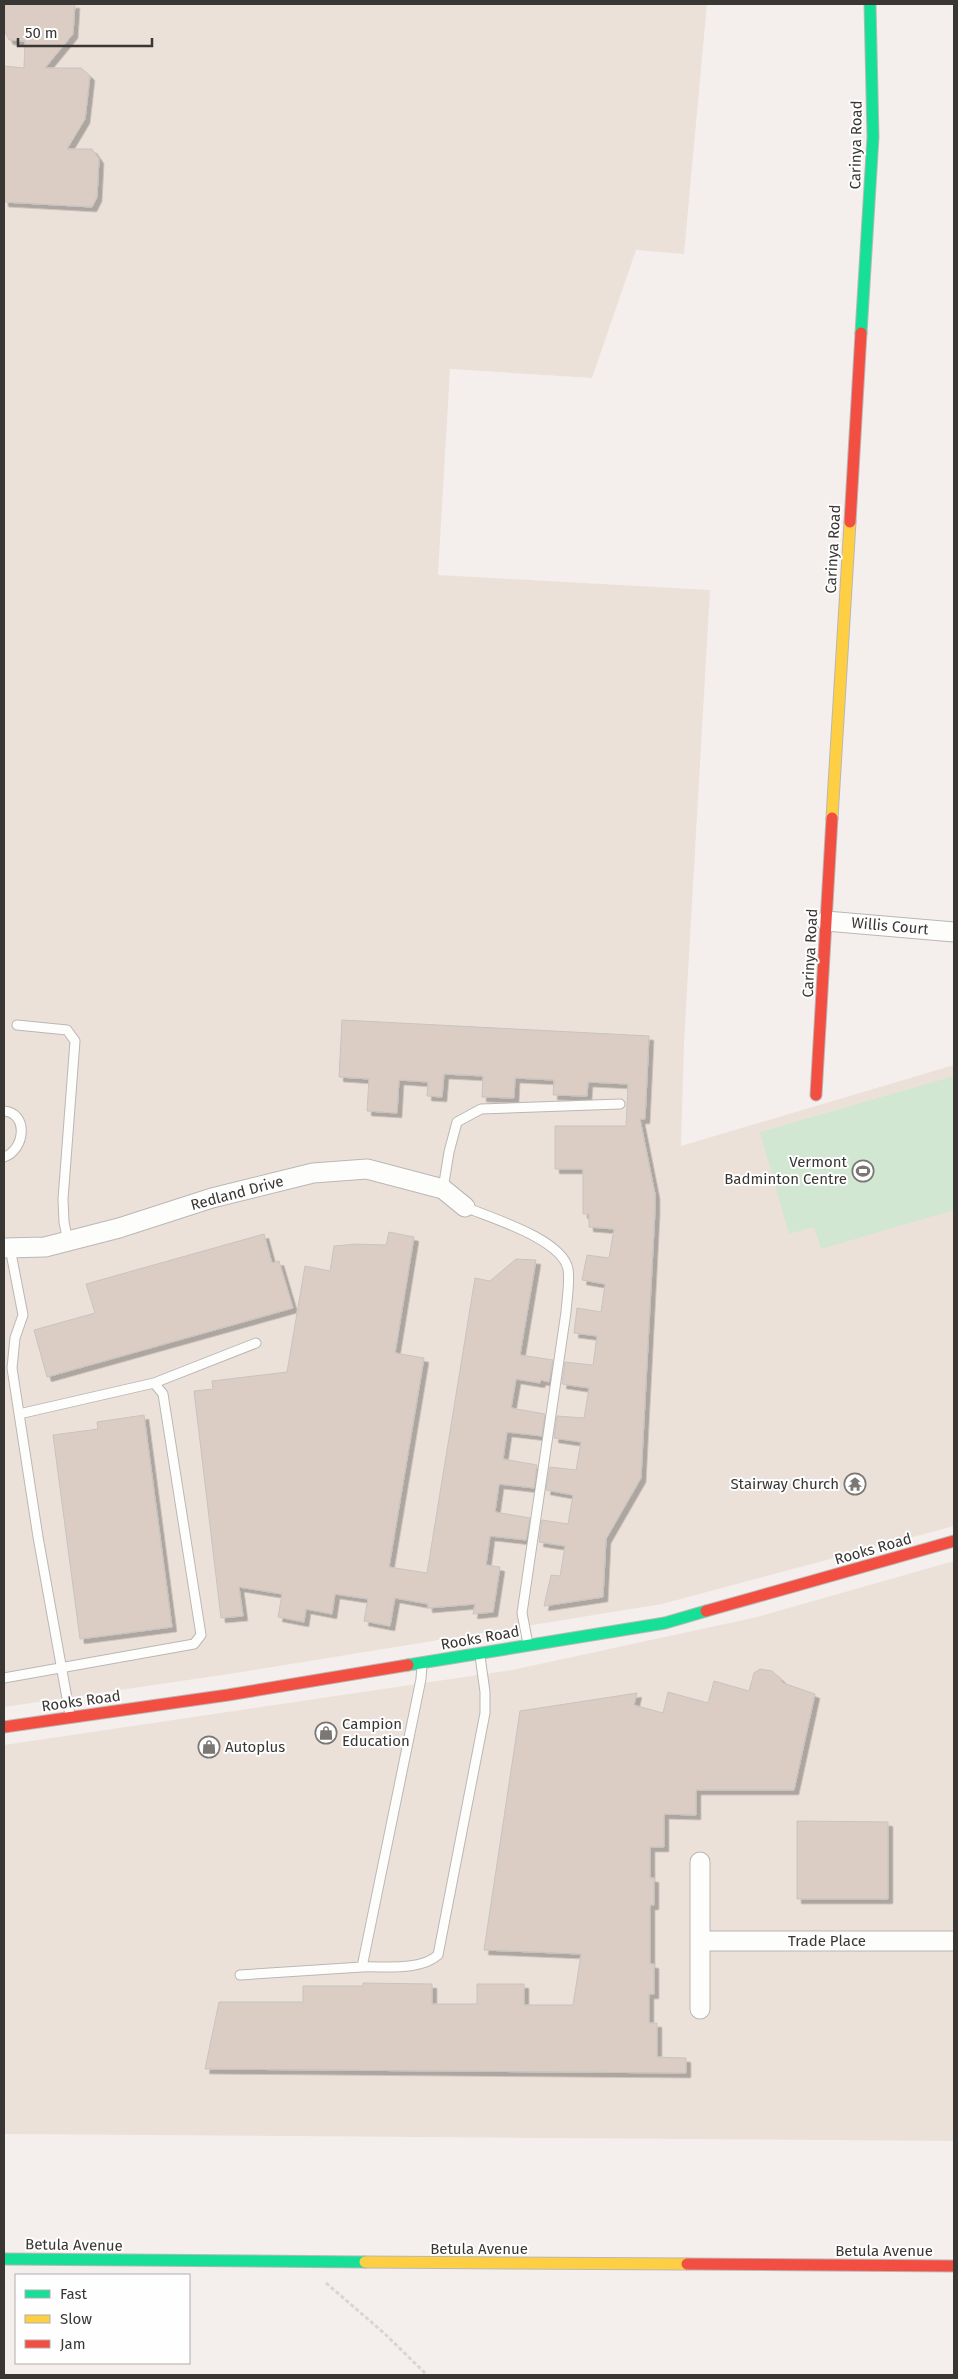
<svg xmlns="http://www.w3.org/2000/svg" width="958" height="2379" font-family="'Fira Sans',sans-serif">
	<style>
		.built { fill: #ece1d9 }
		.green { fill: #d1e7d1 }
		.building { fill: #dbcdc4; stroke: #c7c4c1; filter: url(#shadow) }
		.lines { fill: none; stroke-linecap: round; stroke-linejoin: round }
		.lane-casing { stroke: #bab7b4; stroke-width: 11 }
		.street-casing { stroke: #bab7b4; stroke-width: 21 }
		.fast-casing { stroke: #bab7b4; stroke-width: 13 }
		.slow-casing { stroke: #bab7b4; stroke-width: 13 }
		.jam-casing { stroke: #bab7b4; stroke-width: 13 }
		.path { stroke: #d7d6d4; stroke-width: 3; stroke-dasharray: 4 2.5; stroke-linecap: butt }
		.lane { stroke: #fdfdfc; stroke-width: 9 }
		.street { stroke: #fdfdfc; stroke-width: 19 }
		.fast { stroke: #16e098; stroke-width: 11 }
		.slow { stroke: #ffcf43; stroke-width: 11 }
		.jam { stroke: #f24e42; stroke-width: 11 }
		.labels { text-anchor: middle; stroke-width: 4; stroke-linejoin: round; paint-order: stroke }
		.street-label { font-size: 15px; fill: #393633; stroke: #fefefe }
		.poi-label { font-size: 15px; fill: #393633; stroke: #fefefe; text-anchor: end }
	</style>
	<defs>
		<filter id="shadow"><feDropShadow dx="4.5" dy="4.5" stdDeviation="0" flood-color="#0004"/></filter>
	</defs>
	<rect width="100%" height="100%" fill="#f4efec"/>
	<path class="built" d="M4,4H707L684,254L636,250L592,378L450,369L438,575L710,590L684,1043L681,1146L954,1065V1526L662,1604L229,1674L4,1707Z
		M954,1561V2141L4,2134V1745L512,1670L757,1617Z"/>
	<path class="green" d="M954,1076V1210L821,1249L814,1227L789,1234L760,1132Z"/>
	<path class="building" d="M5,4H75L73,34L45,68H81L90,76L85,119L67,149H92L99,159L97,197L92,207L4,202V66L24,68L25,41L9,40L4,30Z
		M342,1020L649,1036L645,1119H640L655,1194V1211L641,1478L606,1539L603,1597L544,1606L551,1575L560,1576L565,1546L539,1542L542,1520L568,1524L573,1495L546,1490L550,1467L576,1470L581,1442L554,1438L557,1416L584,1418L589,1388L562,1384L565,1362L593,1365L597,1336L574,1333L577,1308L601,1312L605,1284L582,1280L587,1255L609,1258L614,1229L589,1227V1214H583V1169H555V1126H626L628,1084L588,1082L587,1096L553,1095L554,1080L515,1078L514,1098L482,1097L483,1076L444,1074L442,1097L427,1096L428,1082L399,1080L397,1113L367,1111L369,1079L339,1077Z
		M389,1232L414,1237L395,1353L424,1358L389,1567L427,1573L475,1278L490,1281L516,1259L536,1260L520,1355L553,1360L549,1382L541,1380L540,1383L516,1379L511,1408L545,1414L542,1436L507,1432L503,1459L537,1465L534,1488L499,1484L495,1512L530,1518L526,1540L490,1536L486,1565L500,1567L493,1612L473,1614L475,1604L428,1608V1604L395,1598L390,1626L364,1621L368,1599L335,1594L332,1614L306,1609L304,1622L278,1617L282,1594L239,1587L243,1616L221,1618L194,1391L213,1389L212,1381L287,1372L305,1266L330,1271L334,1246L356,1244L386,1245Z
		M264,1234L272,1263L279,1261L293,1308L47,1377L34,1330L95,1313L86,1284Z
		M144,1415L172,1627L80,1639L53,1435L98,1429L97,1422Z
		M760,1669L772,1671L780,1678L783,1683L815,1694L794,1790H696V1815L664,1814V1847H650V1878H654V1905H650V1964H654V1994H649V2023H657V2057L686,2058V2073L205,2069L219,2002H303V1986H363V1983L432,1984V2004H477V1984H524V2005H573L581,1954L484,1950L520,1711L637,1693L634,1705L663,1713L668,1692L708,1703L714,1681L749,1691L754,1673Z
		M797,1821L888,1822V1899H797Z"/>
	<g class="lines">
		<g class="lane-casing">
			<path id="lane" d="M17,1025L67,1030L75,1041L63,1199L64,1222L68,1242
				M4,1111C29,1113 25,1150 4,1157
				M443,1189L449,1152L457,1122L481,1109L620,1104
				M465,1207C491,1218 562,1239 568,1269C570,1282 567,1298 566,1312L522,1613L528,1644
				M10,1248L23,1315L15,1338L12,1368L38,1537L70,1715
				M154,1383L256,1343
				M422,1665L421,1679L362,1967C386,1966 420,1971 438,1955L485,1713V1692L480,1656
				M4,1678L194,1644L201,1635L163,1394L154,1383L19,1414
				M240,1975L362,1967"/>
		</g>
		<g class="street-casing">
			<path id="street" d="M826,921L954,932
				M4,1248L45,1247L119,1228L212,1198L313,1173L367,1169L443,1189L465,1207
				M700,1862V2009
				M701,1941H954"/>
		</g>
		<g class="fast-casing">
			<path id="fast" d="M861,333L873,137L870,4
				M408,1665L665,1623L706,1611
				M4,2259L365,2262"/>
		</g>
		<g class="slow-casing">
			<path id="slow" d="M832,818L850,522
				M365,2262L687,2264"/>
		</g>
		<g class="jam-casing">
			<path id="jam" d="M850,522L861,333
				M816,1095L832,818
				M706,1611L954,1541
				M4,1727L228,1695L408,1665
				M687,2264L954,2266"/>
		</g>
		<path class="path" d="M326,2283L384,2333L427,2375"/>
		<use href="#lane" class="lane"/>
		<use href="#street" class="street"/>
		<use href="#fast" class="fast"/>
		<use href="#slow" class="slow"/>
		<use href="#jam" class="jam"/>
	</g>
	<defs>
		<g id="stadium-ring" transform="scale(1.125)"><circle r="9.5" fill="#fefefe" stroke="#7a7774" stroke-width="1.5"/><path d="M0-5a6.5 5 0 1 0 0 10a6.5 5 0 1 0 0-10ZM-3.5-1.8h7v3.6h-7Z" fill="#7a7774"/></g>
		<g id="temple-ring" transform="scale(1.125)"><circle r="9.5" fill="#fefefe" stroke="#7a7774" stroke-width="1.5"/><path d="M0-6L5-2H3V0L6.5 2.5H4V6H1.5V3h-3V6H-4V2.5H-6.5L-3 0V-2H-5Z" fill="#7a7774"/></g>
		<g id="shop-ring" transform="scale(1.125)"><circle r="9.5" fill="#fefefe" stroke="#7a7774" stroke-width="1.5"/><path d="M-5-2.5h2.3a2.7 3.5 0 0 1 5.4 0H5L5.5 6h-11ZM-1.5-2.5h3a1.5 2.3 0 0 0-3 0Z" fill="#7a7774"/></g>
	</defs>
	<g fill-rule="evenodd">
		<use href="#stadium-ring" x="863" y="1171"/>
		<use href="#temple-ring" x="855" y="1484"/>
		<use href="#shop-ring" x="326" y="1733"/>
		<use href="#shop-ring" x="209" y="1747"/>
	</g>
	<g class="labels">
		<g class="street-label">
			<text transform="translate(856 145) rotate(-89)" y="5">Carinya Road</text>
			<text transform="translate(833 549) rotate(-87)" y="5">Carinya Road</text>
			<text transform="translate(890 926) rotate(5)" y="5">Willis Court</text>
			<text transform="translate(810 953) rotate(-87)" y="5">Carinya Road</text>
			<text transform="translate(237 1193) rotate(-15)" y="5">Redland Drive</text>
			<text transform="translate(873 1549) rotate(-16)" y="5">Rooks Road</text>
			<text transform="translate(480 1638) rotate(-10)" y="5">Rooks Road</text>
			<text transform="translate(81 1701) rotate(-8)" y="5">Rooks Road</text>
			<text x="827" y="1946">Trade Place</text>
			<text transform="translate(74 2245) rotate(1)" y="5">Betula Avenue</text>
			<text x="479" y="2254">Betula Avenue</text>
			<text x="884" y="2256">Betula Avenue</text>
		</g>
		<g class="poi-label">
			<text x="847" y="1167">Vermont<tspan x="847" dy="17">Badminton Centre</tspan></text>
			<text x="839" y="1489">Stairway Church</text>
			<text x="342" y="1729" text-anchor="start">Campion<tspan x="342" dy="17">Education</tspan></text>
			<text x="225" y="1752" text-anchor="start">Autoplus</text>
		</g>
	</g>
	<rect width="958" height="2379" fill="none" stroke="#393633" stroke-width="10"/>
	<rect x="15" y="2274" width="175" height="90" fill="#fefefe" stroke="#afaead"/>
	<rect x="25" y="2290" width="25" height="8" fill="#16e098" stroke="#afaead"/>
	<text x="60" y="2299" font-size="15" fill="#393633">Fast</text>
	<rect x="25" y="2315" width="25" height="8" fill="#ffcf43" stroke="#afaead"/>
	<text x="60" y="2324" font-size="15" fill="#393633">Slow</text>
	<rect x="25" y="2340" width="25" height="8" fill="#f24e42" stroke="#afaead"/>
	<text x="60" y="2349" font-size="15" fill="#393633">Jam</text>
	<path d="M18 38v8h134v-8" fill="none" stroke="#393633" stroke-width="2.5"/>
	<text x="25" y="38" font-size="15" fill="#393633" stroke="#fefefe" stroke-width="4" paint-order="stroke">50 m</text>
</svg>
